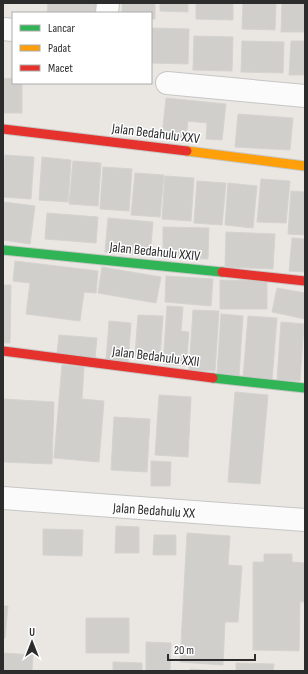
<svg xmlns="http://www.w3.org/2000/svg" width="308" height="674" font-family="'Sofia Sans Condensed',sans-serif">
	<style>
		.building { fill: #d1cfcc; stroke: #d5d3cf }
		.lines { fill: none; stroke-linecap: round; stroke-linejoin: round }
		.street-casing { stroke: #c6c6c5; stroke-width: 24 }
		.fast-casing { stroke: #c6c6c5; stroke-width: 11 }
		.slow-casing { stroke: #c6c6c5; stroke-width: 11 }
		.jam-casing { stroke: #c6c6c5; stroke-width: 11 }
		.street { stroke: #fcfbfb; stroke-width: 22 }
		.fast { stroke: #30b455; stroke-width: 9 }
		.slow { stroke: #ff9f0a; stroke-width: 9 }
		.jam { stroke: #e5322d; stroke-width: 9 }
		.labels { text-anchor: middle; stroke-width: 3; stroke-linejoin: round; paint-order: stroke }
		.street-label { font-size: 14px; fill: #2c2c2c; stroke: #fff }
	</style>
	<rect width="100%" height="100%" fill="#eae7e3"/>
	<path class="building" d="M48,3H100L99,13H47Z
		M122,3H155V19H151V13H122Z
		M160,3H188V12L160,11Z
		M196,3H233V20L196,19Z
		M243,3H276L275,30L242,29Z
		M282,3H305V32H281Z
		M151,28L189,29L188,64L151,63Z
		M194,36L233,37L232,71L193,70Z
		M242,41L284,42L283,73L241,72Z
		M291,41H305V75H289Z
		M13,78V83H22V113H3V79Z
		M166,98L226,104L222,140L206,139L207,123L188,121L186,138L162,136Z
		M238,114L293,118L290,150L235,147Z
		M5,155L34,157L31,199L3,197Z
		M42,157L71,160L68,202L39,200Z
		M73,161L101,163L98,206L69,204Z
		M103,167L132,169L129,211L100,209Z
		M135,173L164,175L160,217L131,215Z
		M165,176L194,178L191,221L162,219Z
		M261,179L290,181L286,223L257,222Z
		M197,181L226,183L222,225L194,223Z
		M228,183L257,186L253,228L225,225Z
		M291,191L305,192V235L288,234Z
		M3,202L35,206L30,244L3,240Z
		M47,213L98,217L96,243L45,239Z
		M108,218L153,222L150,256L105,252Z
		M163,227L209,228L208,259L163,258Z
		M226,232L275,234L273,269L225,267Z
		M292,238L305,239V272L289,271Z
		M15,261L98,271L96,293L84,292L80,321L26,314L30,283L13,281Z
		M102,267L161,277L156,303L98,293Z
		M166,276L213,279L211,306L165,302Z
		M220,280L267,281V309H220Z
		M3,285H11L10,343H3Z
		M277,288L305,293V319L272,312Z
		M167,306L183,307L181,331L189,332L186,366L163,364Z
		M193,310L219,311L215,371L189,370Z
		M221,314L243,316L239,376L217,375Z
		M138,315L163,316L160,357L135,355Z
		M248,316L277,318L272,381L243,378Z
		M109,321L131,323L128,363L106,361Z
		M281,322L304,324L300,381L277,380Z
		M59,335L97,338L95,358L57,354Z
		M62,365L84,367L82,399L104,401L99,462L54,458Z
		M235,392L268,395L260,484L228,482Z
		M159,395L191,397L188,457L155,455Z
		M3,399L54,402L52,464L3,462Z
		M114,417L150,419L147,472L111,470Z
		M151,461L171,462L170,486H151Z
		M116,526L139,527V553H115Z
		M43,529L83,530L82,556L43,555Z
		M187,533L230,536L228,565L242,566L238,622H225L223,665L180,662Z
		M154,535H176V555H153Z
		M264,554H292V562L305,563V602H300L299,651L253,650V562H264Z
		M3,606H8L5,638H3Z
		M86,618H129V653H86Z
		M146,642L171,643L170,671H146Z
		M3,653L33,655L32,671H3Z
		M113,662L142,663V671H113Z
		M236,663L274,664L273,671H236Z
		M190,669L216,671H190Z"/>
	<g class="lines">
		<g class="street-casing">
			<path id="street" d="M107,13L108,3
				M3,29L13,30
				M167,83L305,96
				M3,498L305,520"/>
		</g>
		<g class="fast-casing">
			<path id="fast" d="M3,250L222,272
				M213,378L305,388"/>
		</g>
		<g class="slow-casing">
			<path id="slow" d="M187,151L305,166"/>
		</g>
		<g class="jam-casing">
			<path id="jam" d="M3,129L187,151
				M222,272L305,281
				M3,351L213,378"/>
		</g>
		<use href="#street" class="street"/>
		<use href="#fast" class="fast"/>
		<use href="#slow" class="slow"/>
		<use href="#jam" class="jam"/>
	</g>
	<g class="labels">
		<g class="street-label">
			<text transform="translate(156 133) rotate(7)" y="5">Jalan Bedahulu XXV</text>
			<text transform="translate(155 251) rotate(6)" y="5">Jalan Bedahulu XXIV</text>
			<text transform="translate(156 356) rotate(7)" y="5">Jalan Bedahulu XXII</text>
			<text transform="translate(154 510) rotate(4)" y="5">Jalan Bedahulu XX</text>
		</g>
	</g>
	<rect width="308" height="674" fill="none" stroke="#2c2c2c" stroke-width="8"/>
	<rect x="12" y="12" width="140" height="72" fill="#ffffff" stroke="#ababab"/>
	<rect x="20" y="25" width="20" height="6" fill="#30b455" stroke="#ababab"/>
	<text x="48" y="32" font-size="12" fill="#2c2c2c">Lancar</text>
	<rect x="20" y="45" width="20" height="6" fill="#ff9f0a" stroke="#ababab"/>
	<text x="48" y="52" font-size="12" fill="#2c2c2c">Padat</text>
	<rect x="20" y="65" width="20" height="6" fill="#e5322d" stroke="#ababab"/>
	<text x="48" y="72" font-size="12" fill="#2c2c2c">Macet</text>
	<g transform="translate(32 642)" stroke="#ffffff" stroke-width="3" paint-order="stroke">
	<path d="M0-3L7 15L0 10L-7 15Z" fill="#2c2c2c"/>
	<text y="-6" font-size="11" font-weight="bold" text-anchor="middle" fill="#2c2c2c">U</text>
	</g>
	<path d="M168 654v6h87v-6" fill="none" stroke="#2c2c2c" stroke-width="2"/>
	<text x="174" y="654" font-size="12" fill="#2c2c2c" stroke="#ffffff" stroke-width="3" paint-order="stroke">20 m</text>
</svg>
